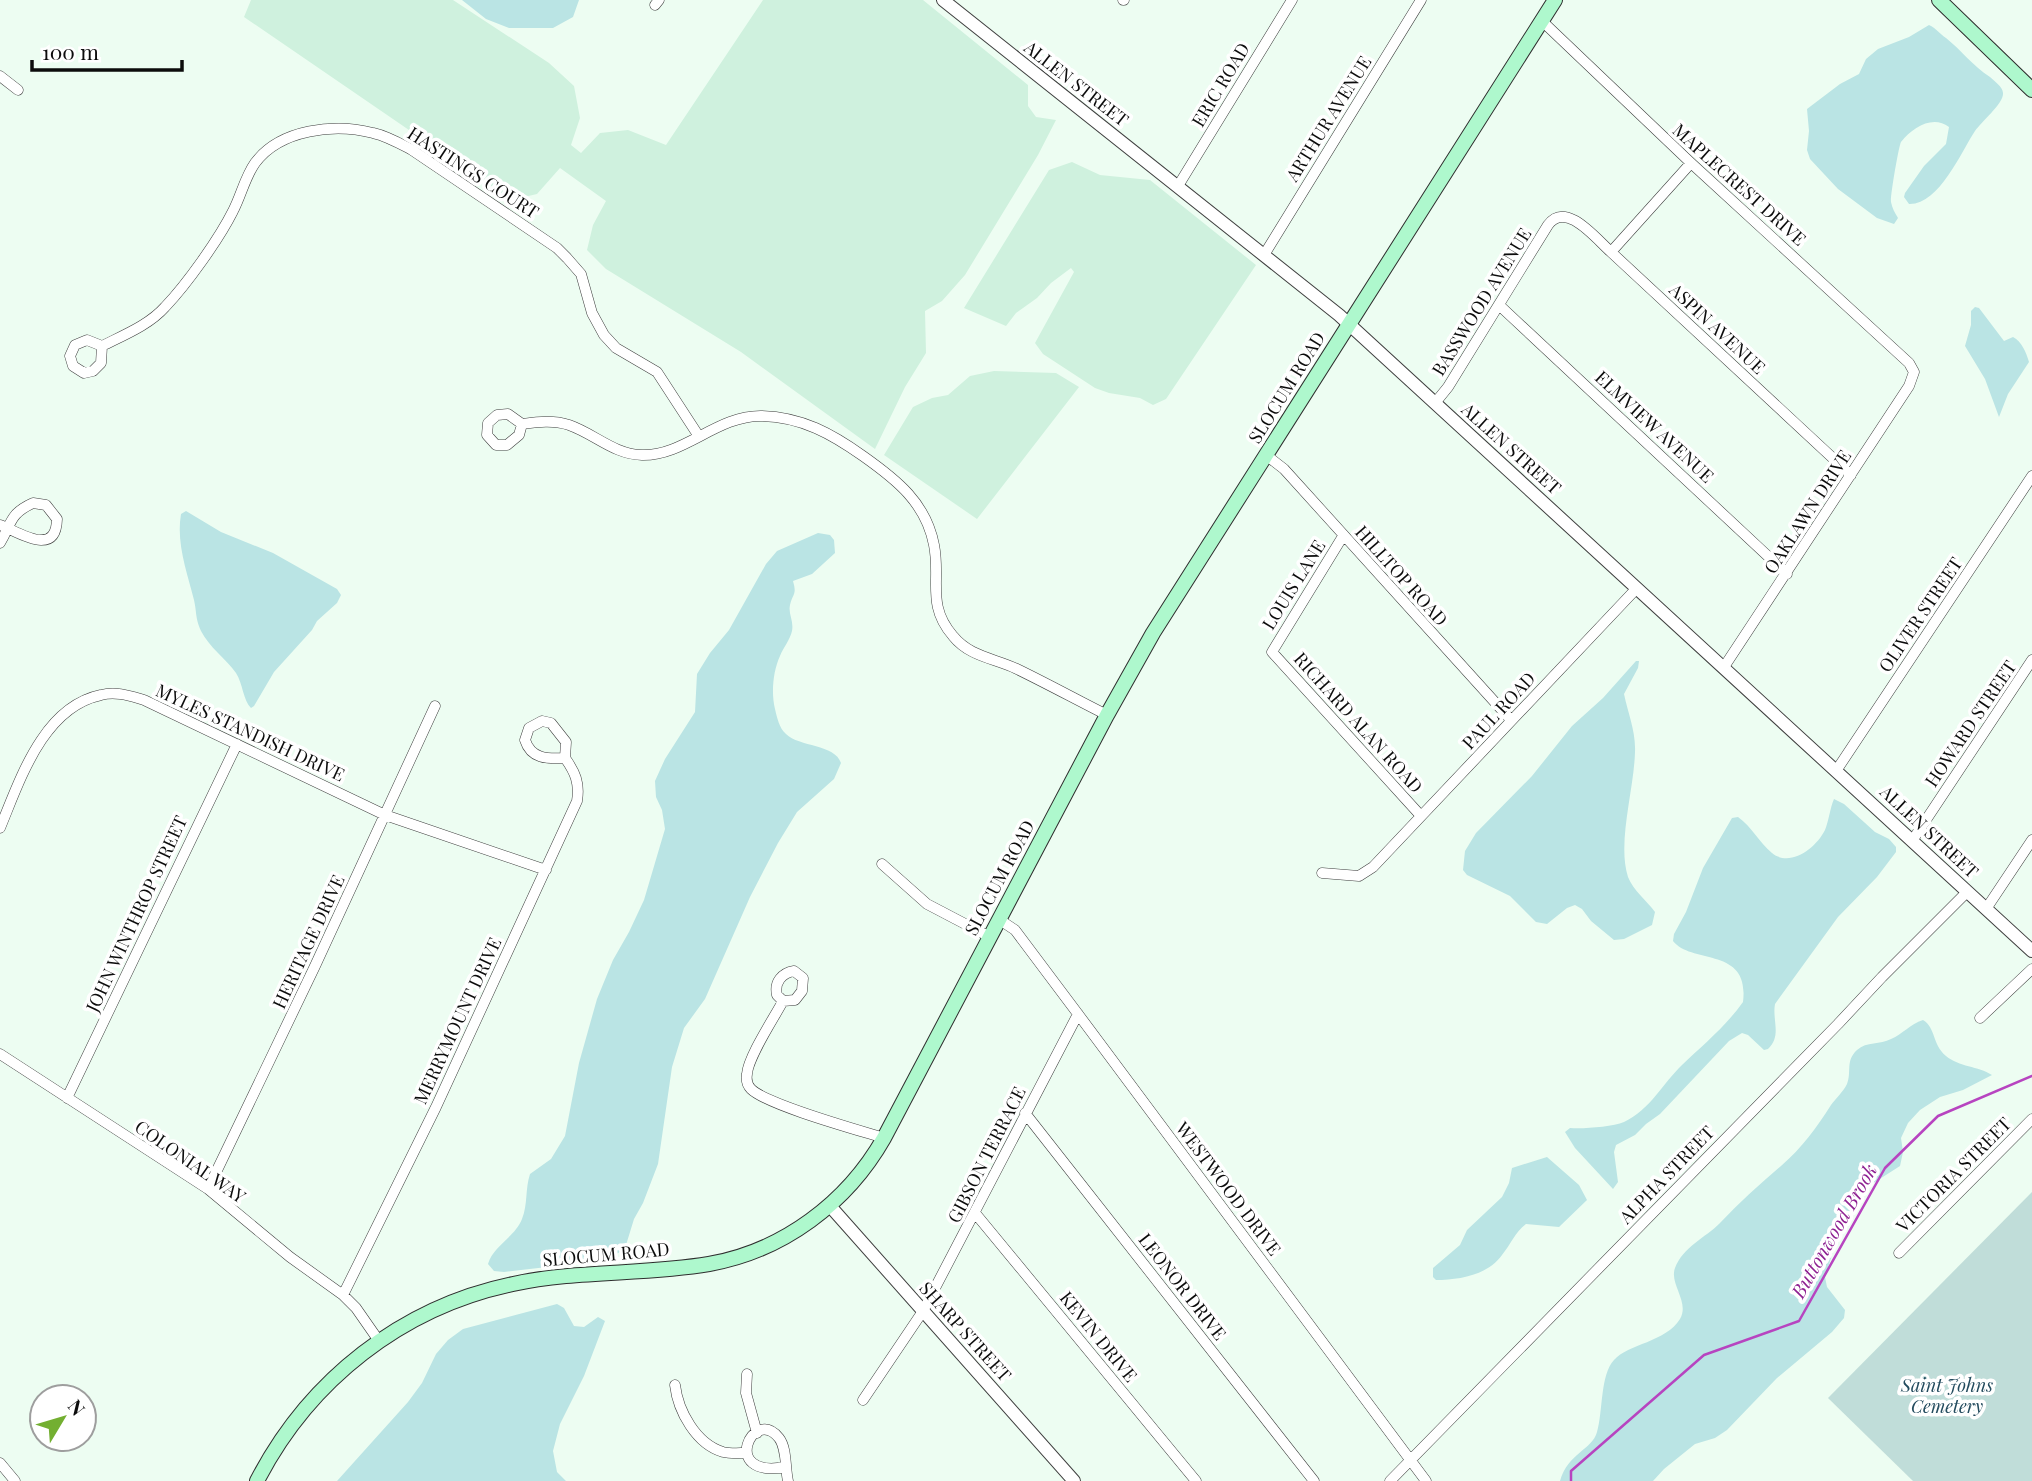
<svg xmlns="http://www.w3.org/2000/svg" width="2032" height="1481" font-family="'Playfair Display',serif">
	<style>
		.farmland { fill: #cff1de }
		.green { fill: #bae4e4 }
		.cemetery { fill: #c0ddd9 }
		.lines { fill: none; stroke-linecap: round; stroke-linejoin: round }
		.stream { stroke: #b744c0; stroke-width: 2.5 }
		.minor-casing { stroke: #3f3f3f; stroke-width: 11 }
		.tertiary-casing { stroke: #3f3f3f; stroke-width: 14 }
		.secondary-casing { stroke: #2e2e2e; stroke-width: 16 }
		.minor { stroke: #fff; stroke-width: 10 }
		.tertiary { stroke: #fff; stroke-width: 12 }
		.secondary { stroke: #aef8cd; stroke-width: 14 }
		.labels { text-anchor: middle; stroke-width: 7; stroke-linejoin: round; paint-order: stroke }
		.street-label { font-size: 18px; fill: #0c0c0c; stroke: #fff }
		.park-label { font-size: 18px; font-style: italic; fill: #234b5e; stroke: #fff }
		.water-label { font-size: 19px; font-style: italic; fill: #8e2192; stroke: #fff }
	</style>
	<rect width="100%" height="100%" fill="#edfdf2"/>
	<path class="farmland" d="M251,0H453L549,63L574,86L580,118L571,145L581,153L600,133L628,130L666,145L763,0H923L1028,85V106L1036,117L1056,120L1038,155L965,275L942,301L925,311L926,353L905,387L875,449L741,352L606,269L587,250L593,225L606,201L560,168L537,194L511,200L244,17Z
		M1072,162L1100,175L1150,180L1256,265L1166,399L1153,405L1140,398L1109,393L1095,388L1043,354L1035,343L1074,272L1071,268L1051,283L1037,298L1016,313L1006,326L964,308L1049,170Z
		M994,371L1056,373L1079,387L977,519L884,455L913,407L932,398L948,395L970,376Z"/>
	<path class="green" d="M462,0H579L573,17L553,28H509L486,19Z
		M1929,25C1936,28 1940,34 1946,38C1961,50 1973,66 1990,77C1994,81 2003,87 2003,93C2004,103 1981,122 1975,131C1961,152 1939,205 1909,204L1904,197L1905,193L1924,166L1946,144L1949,127C1933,115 1913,127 1901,142C1899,145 1890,197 1891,202C1892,208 1895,213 1898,218L1894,224L1877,218L1838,189L1810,159L1807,150L1809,131L1807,109L1840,84L1859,74L1866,59L1878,49L1909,37Z
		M1975,307L1979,308L2004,341L2013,337C2022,342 2026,352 2029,362L2008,394L1999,417L1985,379L1965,346L1971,325V311Z
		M186,511L221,532L273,553L337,589L341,595L337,603L317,621L312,630L274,672L254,706L251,708C243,700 243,684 236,673C226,659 209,647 201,631C195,617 197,614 194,600C187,572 176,543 181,514Z
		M818,533L830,535L834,540L835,553L812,574L793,581C797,595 793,593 790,605C788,614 794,621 792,631C790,640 783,648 780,656C773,671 771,693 775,709C777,717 779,728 786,734C799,747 835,744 841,763L834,779L797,812L778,843L750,897L705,999L684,1028L672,1067L658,1164L643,1203L634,1219L626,1245L620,1252L609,1258L588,1257L573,1264L504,1272L494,1271L488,1264C493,1246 515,1237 522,1219C528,1204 525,1189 530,1174L551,1159L565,1136L579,1063L597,999L613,960L629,932L644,900L665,829L662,810L656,797L655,781L665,759L695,712L697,674L710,653L729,630L766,564L777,551Z
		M1636,661H1639L1638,668L1624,694C1628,713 1636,732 1635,752C1634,790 1617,843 1628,877C1633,890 1647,901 1655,912L1652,925L1624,939L1614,940L1591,921L1582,909L1575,905L1567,908L1547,924L1536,922L1510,896L1467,875L1463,870L1465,851L1476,833L1532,776L1572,726L1603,698Z
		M1834,799L1844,804L1875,832L1889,839L1896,847V852L1877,877L1838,917L1775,1004C1772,1020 1782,1036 1768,1049L1764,1050L1748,1035L1742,1033L1729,1041L1660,1114L1646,1124L1635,1135L1616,1145L1614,1152L1618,1182L1613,1189L1575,1148L1565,1132L1570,1128C1583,1129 1612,1127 1624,1122C1650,1110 1663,1083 1682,1065C1703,1045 1726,1026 1743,1002C1750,946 1692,965 1673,941L1674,934L1686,912L1703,868L1732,818L1738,817C1752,827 1759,842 1772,853C1790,868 1816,848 1825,830C1829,820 1830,808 1834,799Z
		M1923,1020C1936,1028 1932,1044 1946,1056C1959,1067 1978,1066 1992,1075L1963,1090L1940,1097L1920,1110L1908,1123L1901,1138L1903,1152L1900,1166L1864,1189L1837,1239L1825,1277L1827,1287L1845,1310L1844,1318L1832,1332L1777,1378L1727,1430L1715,1438L1695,1444L1664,1469L1653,1481H1560C1568,1453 1592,1450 1597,1432C1603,1412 1600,1375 1614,1360C1628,1344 1666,1342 1680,1319C1690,1302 1669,1284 1675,1268C1683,1247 1705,1238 1720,1223C1739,1203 1760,1184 1781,1166C1802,1148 1817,1127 1831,1105C1836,1098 1843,1092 1847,1084C1852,1072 1845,1061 1857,1050C1867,1041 1880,1045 1891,1039C1903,1034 1910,1024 1923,1020Z
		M1547,1157L1579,1185L1587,1200L1559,1227L1526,1224C1515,1232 1511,1244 1502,1255C1488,1275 1459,1280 1436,1280L1433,1277V1268L1460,1245L1467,1230L1502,1197L1509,1183L1512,1168Z
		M557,1304L564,1308L574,1326L584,1327L598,1317L605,1321L584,1376L560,1424L553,1451L557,1472L566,1481H337L408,1402L422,1383L436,1354L448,1340L463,1329Z"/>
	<path class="cemetery" d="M2032,1192V1481H1913L1828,1398Z"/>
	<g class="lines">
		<path class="stream" d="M1571,1481V1471L1704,1355L1799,1321L1885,1168L1938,1116L2032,1076"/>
		<g class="minor-casing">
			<path id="minor" d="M1123,0H1124
				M655,5L659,0
				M1542,21L1691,163L1909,363L1914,372L1909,386L1724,667
				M0,76L18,90
				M1178,186L1292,0
				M1611,252L1691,163
				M1264,255L1421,0
				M1499,305L1787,574
				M102,346L101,363L93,371L84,373L73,366L70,356L75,345L87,340L102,346C124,335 149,325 165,307C187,284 219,239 233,211C241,196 245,177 255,163C280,129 335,123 373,133C387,136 399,143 412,150L557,248L567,258L581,274L592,313L604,335L616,348L657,372L698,435
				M1435,403L1448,387L1548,225C1566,200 1596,239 1611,252L1851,475
				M522,424L508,414L497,415L488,423L487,435L496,445H507L519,435L522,424C538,422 553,420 569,425C595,434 613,454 642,455C685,456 717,415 762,416C802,417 832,434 863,456C897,480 926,503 934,545C941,580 926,605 953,636C970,657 994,658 1017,669C1048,684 1077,700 1107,715
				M1266,455L1284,469L1511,720
				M0,525C17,531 56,559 57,519L46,505L33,503C9,514 12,523 0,543
				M1343,536L1272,652L1421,816
				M1836,771L2032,476
				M0,828C20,780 43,707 101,695C116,691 130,696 144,700L385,815L546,870
				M1912,841L2032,660
				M882,864L927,904L990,937
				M1322,873L1359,876L1373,867L1637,588
				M1986,909L2032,840
				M1000,920L1015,930L1078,1014L1426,1481
				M783,1001L777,995C774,982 782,973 794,971L803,978L802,991L795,1000L783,1001C774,1018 748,1057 747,1074C746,1080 747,1085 751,1089C767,1105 858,1130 884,1138
				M1980,1018L2032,969
				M0,1054L208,1189L290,1257L343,1295L356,1308L379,1341
				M67,1098L237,744
				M1025,1113L1314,1481
				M208,1189L315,966L435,706
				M975,1213L1196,1481
				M1899,1253L2032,1119
				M343,1295L436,1107L577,801C580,783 575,772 565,758C547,759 531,759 525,740L529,728L542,721L551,723L566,742L565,758
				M747,1374L746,1393L757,1433
				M675,1385C678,1411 696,1444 723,1452C731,1454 739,1453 746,1453
				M863,1400L923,1311L1078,1014
				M0,1463L15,1481
				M785,1467C719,1479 753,1405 779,1438C787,1448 785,1468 788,1481
				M1390,1481L1838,1024L1882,977L1967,892"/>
		</g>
		<g class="tertiary-casing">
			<path id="tertiary" d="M943,0L1339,315L2032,951
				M830,1206L1074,1481"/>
		</g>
		<g class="secondary-casing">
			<path id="secondary" d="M1939,0L2032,90
				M257,1481C309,1380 402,1307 513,1284C577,1270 644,1275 709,1264C783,1251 847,1203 884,1138L1107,715L1153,633L1555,0"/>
		</g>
		<use href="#minor" class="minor"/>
		<use href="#tertiary" class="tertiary"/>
		<use href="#secondary" class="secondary"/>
	</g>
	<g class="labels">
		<g class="street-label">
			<text transform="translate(1076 84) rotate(38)" y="6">ALLEN STREET</text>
			<text transform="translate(1221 85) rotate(-59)" y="6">ERIC ROAD</text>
			<text transform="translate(1329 119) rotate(-58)" y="6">ARTHUR AVENUE</text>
			<text transform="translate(473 173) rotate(33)" y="6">HASTINGS COURT</text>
			<text transform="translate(1739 185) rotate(42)" y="6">MAPLECREST DRIVE</text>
			<text transform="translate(1482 302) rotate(-58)" y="6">BASSWOOD AVENUE</text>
			<text transform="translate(1717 329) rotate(43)" y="6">ASPIN AVENUE</text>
			<text transform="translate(1287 388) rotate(-58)" y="6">SLOCUM ROAD</text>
			<text transform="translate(1654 427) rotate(43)" y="6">ELMVIEW AVENUE</text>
			<text transform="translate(1511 449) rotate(42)" y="6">ALLEN STREET</text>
			<text transform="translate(1808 512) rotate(-57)" y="6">OAKLAWN DRIVE</text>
			<text transform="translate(1401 576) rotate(48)" y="6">HILLTOP ROAD</text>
			<text transform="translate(1294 585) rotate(-58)" y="6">LOUIS LANE</text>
			<text transform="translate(1921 615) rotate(-56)" y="6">OLIVER STREET</text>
			<text transform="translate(1499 711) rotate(-47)" y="6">PAUL ROAD</text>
			<text transform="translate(1358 723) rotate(48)" y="6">RICHARD ALAN ROAD</text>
			<text transform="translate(1971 724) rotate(-56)" y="6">HOWARD STREET</text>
			<text transform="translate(250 733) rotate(25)" y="6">MYLES STANDISH DRIVE</text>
			<text transform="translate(1929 832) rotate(43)" y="6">ALLEN STREET</text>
			<text transform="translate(1000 878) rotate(-62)" y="6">SLOCUM ROAD</text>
			<text transform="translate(137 914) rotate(-65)" y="6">JOHN WINTHROP STREET</text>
			<text transform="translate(309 942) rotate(-65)" y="6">HERITAGE DRIVE</text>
			<text transform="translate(458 1021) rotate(-65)" y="6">MERRYMOUNT DRIVE</text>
			<text transform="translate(987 1155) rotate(-63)" y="6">GIBSON TERRACE</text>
			<text transform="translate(190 1162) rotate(35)" y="6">COLONIAL WAY</text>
			<text transform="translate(1667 1175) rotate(-46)" y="6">ALPHA STREET</text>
			<text transform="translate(1954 1175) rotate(-45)" y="6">VICTORIA STREET</text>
			<text transform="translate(1228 1189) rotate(53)" y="6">WESTWOOD DRIVE</text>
			<text transform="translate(606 1255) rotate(-5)" y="6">SLOCUM ROAD</text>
			<text transform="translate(1182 1287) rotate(52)" y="6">LEONOR DRIVE</text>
			<text transform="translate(965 1332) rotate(48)" y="6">SHARP STREET</text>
			<text transform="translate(1098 1337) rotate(51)" y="6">KEVIN DRIVE</text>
		</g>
		<g class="park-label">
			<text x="1947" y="1392">Saint Johns<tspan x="1947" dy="21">Cemetery</tspan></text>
		</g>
		<g class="water-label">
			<text transform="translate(1834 1231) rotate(-60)" y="7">Buttonwood Brook</text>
		</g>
	</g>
	<g transform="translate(63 1418) rotate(52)"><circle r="33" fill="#ffffff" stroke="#9e9e9e" stroke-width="2"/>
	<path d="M0-5L12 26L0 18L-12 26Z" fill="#73af31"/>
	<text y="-10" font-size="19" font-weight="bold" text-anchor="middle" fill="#0c0c0c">N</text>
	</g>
	<path d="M32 60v10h150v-10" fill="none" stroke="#0c0c0c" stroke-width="3.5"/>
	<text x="42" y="60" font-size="21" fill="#0c0c0c" stroke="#ffffff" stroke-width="5" paint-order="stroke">100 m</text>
</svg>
